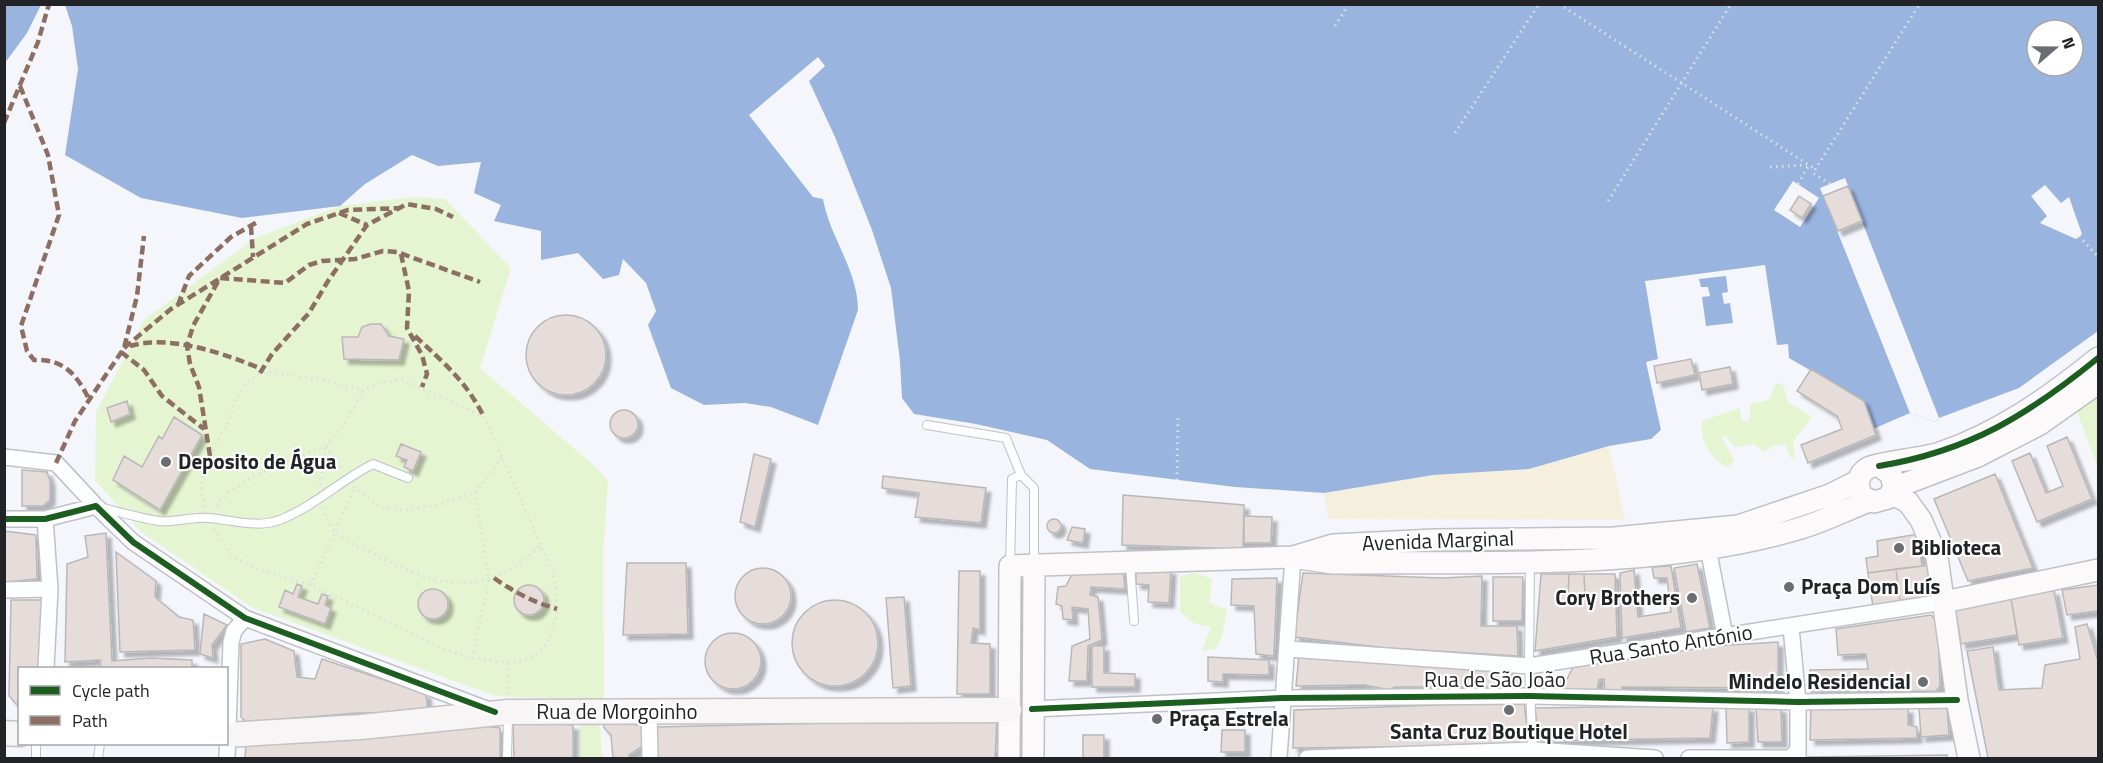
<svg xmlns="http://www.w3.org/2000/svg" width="2103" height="763" font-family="'Titillium Web',sans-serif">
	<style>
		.green { fill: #e5f4d1 }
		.sand { fill: #f5f0de }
		.water { fill: #9ab4e0; fill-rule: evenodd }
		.pier { fill: #f4f6fc }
		.building { fill: #e6dcd9; stroke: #b9b8b9; stroke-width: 1.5; filter: url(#shadow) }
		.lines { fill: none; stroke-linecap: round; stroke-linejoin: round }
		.lane-casing { stroke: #c0c1c6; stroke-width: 10 }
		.street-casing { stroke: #c0c1c6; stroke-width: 18 }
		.secondary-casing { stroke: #c0c1c6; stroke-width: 24 }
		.primary-casing { stroke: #c6c1c4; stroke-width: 27 }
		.path { stroke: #dedfe1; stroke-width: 3; stroke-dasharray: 1.5 4.5; stroke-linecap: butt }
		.lane { stroke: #fdfeff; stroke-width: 8 }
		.street { stroke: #fdfeff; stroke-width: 15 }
		.secondary { stroke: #fbf9fa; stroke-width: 21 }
		.primary { stroke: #f8f5f6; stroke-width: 24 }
		.quiet { stroke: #8d6e63; stroke-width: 4.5; stroke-dasharray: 9 4.5; stroke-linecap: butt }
		.cycleway-casing { stroke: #fff; stroke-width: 10 }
		.cycleway { stroke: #1b5e20; stroke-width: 6 }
		.poi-dot { fill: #6c6d72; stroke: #fff; stroke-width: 2 }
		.labels { text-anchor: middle; stroke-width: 4.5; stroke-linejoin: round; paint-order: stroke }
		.poi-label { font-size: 21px; font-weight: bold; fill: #222327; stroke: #fff; text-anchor: start }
		.street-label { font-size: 21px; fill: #222327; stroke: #fff }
	</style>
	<defs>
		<filter id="shadow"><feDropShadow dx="5" dy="5" stdDeviation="1.5" flood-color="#0004"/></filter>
	</defs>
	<rect width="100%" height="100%" fill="#f4f6fc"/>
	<path class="green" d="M414,197L445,199L511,268L480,368L597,468L608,481L603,553L604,700L495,696L253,608L141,532L95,480L96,412L144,320L255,238L340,206Z
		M1778,383L1783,385L1788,402L1812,417L1793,442L1795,459L1791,458L1785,444L1773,446L1764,452L1754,444L1735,447L1725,435L1722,438L1734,460L1728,467C1710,459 1699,440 1702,421L1740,408L1741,419L1747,422L1750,418V404L1769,400L1775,384Z
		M2098,393V468L2076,409Z
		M1195,573L1212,579L1209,603L1227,610L1222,636L1216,649L1202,651L1211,627L1193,623L1180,612V576Z
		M579,722L600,724L602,758H579Z"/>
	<path class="sand" d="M1609,446L1625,520L1328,519L1324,493L1433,475L1529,469Z"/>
	<path class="water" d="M5,4L41,5L27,33L5,63Z
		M65,5H2098V331L2019,388L1939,418L1935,422L1910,413L1873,429L1863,401L1789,358L1788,344L1777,345L1765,265L1645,281L1658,359L1646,362L1661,430L1651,439L1609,446L1529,469L1433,475L1324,493L1235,487L1090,469L1047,440L976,424L914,414L902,398L900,361L891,288L872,230L835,137L809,81L825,66L818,57L749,115L813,197L823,199C830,238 858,270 858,310L818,425L771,407L745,403L704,405L671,388L648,325L656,311L646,283L623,259L619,275L603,279L578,253L541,260V231L494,221L501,205L474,193L481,162L438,166L412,155L365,184L340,206L242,218L141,198L65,155L78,69L72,26ZM2037,30H2073V66H2037Z
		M1726,276L1728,292L1722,293L1724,304L1730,303L1733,323L1706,326L1702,297L1710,296L1708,287H1701L1699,279Z"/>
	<path class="pier" d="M1845,178L1939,418L1935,422L1910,413L1820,188Z
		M1793,181L1819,198L1800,227L1774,210Z
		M2045,185L2061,203L2069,197L2082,234L2076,239L2040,223L2047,216L2031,196Z"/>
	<path class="building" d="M1848,186L1862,221L1838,231L1823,196Z
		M1799,196L1811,204L1802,218L1790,210Z
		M526 355a40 40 0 1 1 80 0a40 40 0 1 1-80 0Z
		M371,324H381L389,336L404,339L399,360L344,359L342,337H358L362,327Z
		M1691,359L1695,375L1657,383L1654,366Z
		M1730,367L1733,384L1702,390L1699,373Z
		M1811,369L1864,401L1876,435L1808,463L1801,445L1842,429L1837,416L1797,391Z
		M127,401L130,414L111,422L107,408Z
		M610 424a14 14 0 1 1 28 0a14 14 0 1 1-28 0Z
		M174,417L202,435L160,510L113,480L124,456L142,467L159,436L162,439Z
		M2067,437L2092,499L2037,522L2012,461L2030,453L2046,493L2063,486L2047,446Z
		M401,444L421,452L413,471L404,467L407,460L396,456Z
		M754,454L771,459L755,527L740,522Z
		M22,470L47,472L50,481V500L43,506H22Z
		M1995,474L2033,568L1968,581L1934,499Z
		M883,476L986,488L981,523L915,517L919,493L882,488Z
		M1123,495L1244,505L1243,549L1122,545Z
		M1244,516L1272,517L1271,543H1244Z
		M1047 526a7 7 0 1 1 14 0a7 7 0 1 1-14 0Z
		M1072,527L1085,529L1083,543L1067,540Z
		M4,531L36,535L37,579L4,582Z
		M106,533L112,661L151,658L192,660V668H101L100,660L65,662L67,564L88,557L85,536Z
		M1918,534L1922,566L1868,573L1866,558L1878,556L1877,541Z
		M116,552L156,581L155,597L179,617L193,620L195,650L120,652Z
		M627,563H686L688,634L623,635Z
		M1697,564L1710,628L1686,632L1674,568Z
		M1930,565L1931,597L1900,602L1896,569Z
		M1671,566L1681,628L1622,638L1620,573L1634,570L1638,617L1671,612L1667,578H1654L1652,567Z
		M1136,568L1171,570L1169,603L1148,602L1149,585L1136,584Z
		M735 596a28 28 0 1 1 56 0a28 28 0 1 1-56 0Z
		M1123,569L1125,589L1091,587L1090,595L1098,597L1102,640L1088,646L1087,681H1069L1072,646L1090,639L1088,609L1072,607L1073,620L1063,619L1062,606L1056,604L1058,587L1066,586L1074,570Z
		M1896,569L1900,602L1873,607L1868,573Z
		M959,571H980V630L973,628L971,643L990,644V694H957Z
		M1303,573L1442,578L1482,576L1481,626H1517L1518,656L1387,648L1294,637Z
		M1541,574H1615L1617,637L1535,651Z
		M1569,574H1584L1585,596L1568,597Z
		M1493,577H1523L1522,621H1493Z
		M1277,578L1274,656L1256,654L1254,606L1231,605L1232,579Z
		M297,584L302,586L298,597L318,604L322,594L328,596L325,605L331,608L325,624L279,607L285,590L293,594Z
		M2098,585V611L2067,615L2062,590Z
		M514 600a15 15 0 1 1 30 0a15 15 0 1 1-30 0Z
		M418 604a15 15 0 1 1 30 0a15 15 0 1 1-30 0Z
		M2054,590L2063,638L2019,645L2011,598Z
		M904,597L911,686L893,688L886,598Z
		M2011,598L2017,635L1961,644L1955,607Z
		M11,600H42L39,668H20L18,706L9,696Z
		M792 643a43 43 0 1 1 86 0a43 43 0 1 1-86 0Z
		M204,614L227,625L212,645L213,658L200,654Z
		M1931,615L1938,623L1940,686L1936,691L1811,692L1810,670L1868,669L1866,654L1838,655L1836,629Z
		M2087,624L2098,661V758H1988L1967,651L1993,647L1999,690L2042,688L2045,665L2080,659L2075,627Z
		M705 661a28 28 0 1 1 56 0a28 28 0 1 1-56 0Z
		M265,639L294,651L297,677L315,679L322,659L426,694L428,713H358L246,722L241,717V644Z
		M1778,642V688L1622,687L1623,693L1605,692L1604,679L1599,680L1597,691L1535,690V679H1567L1573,667L1715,646Z
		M1092,646H1104V673L1135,674V687H1092Z
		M1299,655L1513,671L1509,687H1395L1389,690L1365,685L1296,686Z
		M1208,657L1269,660V675L1223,674V682L1208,681Z
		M1524,702L1529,745L1293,748L1294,710Z
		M1895,704L1897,709L1908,708V725L1917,727V738L1810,740L1811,706Z
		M1667,706L1713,707L1710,738L1539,741L1535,708Z
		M1947,706L1949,735L1921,737L1919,708Z
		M1749,707V742L1727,743L1726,708Z
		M1756,707L1781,708L1782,742H1758Z
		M997,719L995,758H655L656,727Z
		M513,721L573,725V758H514Z
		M603,723L643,725V746L629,755V758H613L611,735L604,728Z
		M476,725L500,728V758H245L246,745Z
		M1222,730H1245V752H1221Z
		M1083,735H1104V758H1083Z
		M1947,755V758H1808V757Z"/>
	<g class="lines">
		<g class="lane-casing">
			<path id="lane" d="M927,425L1006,438L1021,475L1034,488V564
				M100,507C119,512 139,518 159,521C175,523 193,516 209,518C233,520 259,529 282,519C316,505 341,480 373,464L408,478
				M1530,562L1529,666L1533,758
				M1130,564L1134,621
				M1010,566L1012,479L1021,475
				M36,758V744
				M98,758L100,744
				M507,758L508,716"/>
		</g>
		<g class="street-casing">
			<path id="street" d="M4,457L56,463L96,506
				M4,519H45L96,506L133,542L245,618L489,710
				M45,519L50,589L46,668
				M1708,548L1725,636
				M4,590L50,589
				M1791,627L1798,702V758
				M1288,649L1529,666L1944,602
				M1032,709L1283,698L1530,696L1798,702L1957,700
				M649,713L650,758
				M227,758L231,642L234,631L245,618
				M1279,758L1293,557
				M1307,758L1533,750L1655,758
				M1689,758H1790L1797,751"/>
		</g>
		<g class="secondary-casing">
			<path id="secondary" d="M1879,466L1891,474L1894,488L1888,498L1874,502L1861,496C1857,485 1857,474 1868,468C1879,462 1923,459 1940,453C1999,433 2050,397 2098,358
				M1894,488L1978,456L2040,424L2098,383
				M1892,494L1908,502L1921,520L1937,557L1957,700L1969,758
				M1299,558L1333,563C1483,561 1656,571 1801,528C1824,521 1846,510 1869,501
				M1944,602L2098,570
				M1009,758L1010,566L1293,557L1333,545L1434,540L1614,538L1738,526L1830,495L1858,481
				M1033,758L1034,566"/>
		</g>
		<g class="primary-casing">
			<path id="primary" d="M4,733L20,734
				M226,735L361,727L508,712L1009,710"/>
		</g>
		<path class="path" d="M1559,4L1815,169
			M1335,26L1349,4
			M1455,133L1539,4
			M1770,167L1807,165
			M1798,184L1809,165
			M1830,184L1813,173L1919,5
			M1608,201L1731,4
			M2079,236L2098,257
			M327,446L343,471
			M1177,480L1178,417
			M320,485L326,445
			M353,487L382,508L409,510L436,505L475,493L503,456
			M205,507L201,490L203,467L229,421L235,401L247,382L260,373L267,372L325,380L363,391
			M322,508C326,515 330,527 335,532C345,543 367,550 380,557C442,589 487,598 541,545
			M214,529L232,556L257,569L311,585L442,648L472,658L508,663L523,661L538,654L548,642L557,614L556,589L553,573L541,545L484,417L401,379L379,383L363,391L344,425L326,445L254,476L226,494L214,509
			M311,585L354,489
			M472,658L489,580L475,493
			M508,663V695"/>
		<use href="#lane" class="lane"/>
		<use href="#street" class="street"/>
		<use href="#secondary" class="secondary"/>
		<use href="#primary" class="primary"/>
		<path class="quiet" d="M20,86L48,155L59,215L21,326L27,351L34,360C64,359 76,374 89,399
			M4,123L38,42L49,4
			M339,213L367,225
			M251,226L253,257
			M401,254L409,291L407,328L422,355L427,374L422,387
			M178,305L189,276L231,237L259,221
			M415,336C444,363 466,381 484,417
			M130,346C170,334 225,354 262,369
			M124,348L171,309L307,224L348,210L399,208
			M121,352L144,370L162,396L204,429
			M260,373L272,354L309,313L328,281L367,225L407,204L436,209L453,217
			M210,456L199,387L190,364L187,346L193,326L220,278L285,283L309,265L322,261L355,259L383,251L397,252L480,282
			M56,463L75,421L124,348L137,296L144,236
			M494,578C514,592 533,602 557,609"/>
		<g class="cycleway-casing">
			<path id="cycleway" d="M1879,466C1970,451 2028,415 2098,358
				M4,519H45L96,506L133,542L245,618L495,712
				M1032,709L1283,698L1530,696L1798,702L1957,700"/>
		</g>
		<use href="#cycleway" class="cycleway"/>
	</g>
	<g class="poi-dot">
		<circle cx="166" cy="462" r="6"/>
		<circle cx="1899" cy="548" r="6"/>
		<circle cx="1789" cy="587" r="6"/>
		<circle cx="1692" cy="598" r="6"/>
		<circle cx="1923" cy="682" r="6"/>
		<circle cx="1509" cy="710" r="6"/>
		<circle cx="1157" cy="719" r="6"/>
	</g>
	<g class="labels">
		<g class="poi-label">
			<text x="178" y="469">Deposito de Água</text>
			<text x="1911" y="555">Biblioteca</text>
			<text x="1801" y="594">Praça Dom Luís</text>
			<text x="1680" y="605" text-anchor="end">Cory Brothers</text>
			<text x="1911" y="689" text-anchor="end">Mindelo Residencial</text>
			<text x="1169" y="726">Praça Estrela</text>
			<text x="1509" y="739" text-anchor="middle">Santa Cruz Boutique Hotel</text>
		</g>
		<g class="street-label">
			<text transform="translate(1438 541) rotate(-2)" y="7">Avenida Marginal</text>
			<text transform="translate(1671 645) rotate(-9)" y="7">Rua Santo António</text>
			<text x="1495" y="687">Rua de São João</text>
			<text x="617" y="719">Rua de Morgoinho</text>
		</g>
	</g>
	<rect width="2103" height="763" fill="none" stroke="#222327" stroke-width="12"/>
	<rect x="18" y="667" width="210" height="78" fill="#ffffff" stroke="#a7a7a9" stroke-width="1.5"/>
	<rect x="30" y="686" width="30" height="9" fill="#1b5e20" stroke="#a7a7a9" stroke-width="1.5"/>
	<text x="72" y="697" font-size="18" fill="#222327">Cycle path</text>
	<rect x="30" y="716" width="30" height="9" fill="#8d6e63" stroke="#a7a7a9" stroke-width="1.5"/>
	<text x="72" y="727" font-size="18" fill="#222327">Path</text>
	<g transform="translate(2055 48) rotate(70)"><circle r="28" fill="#ffffff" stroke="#a7a7a9" stroke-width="1.5"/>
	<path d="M0-4.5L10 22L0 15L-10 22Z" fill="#6c6d72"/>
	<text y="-9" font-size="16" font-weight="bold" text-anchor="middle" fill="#222327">N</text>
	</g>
</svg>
